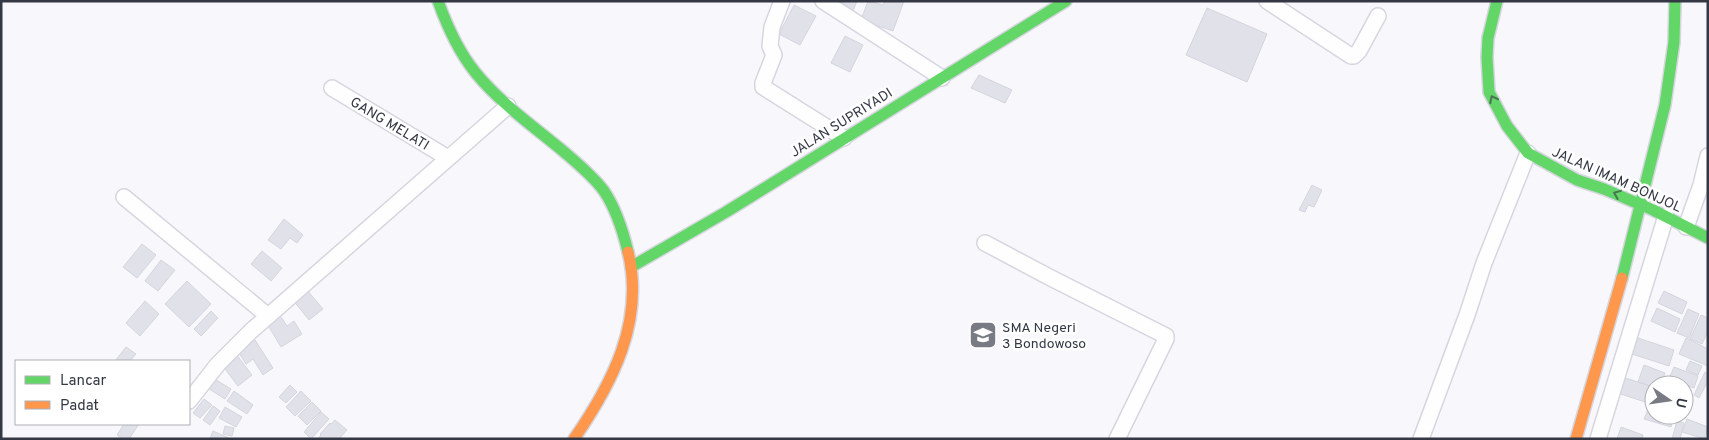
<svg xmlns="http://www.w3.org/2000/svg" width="1709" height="440" font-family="Overpass,sans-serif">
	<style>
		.building { fill: #e0e1e9; stroke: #d4d5dd }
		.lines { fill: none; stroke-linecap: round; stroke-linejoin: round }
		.street-casing { stroke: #d5d6df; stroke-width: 18 }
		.fast-casing { stroke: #d5d6df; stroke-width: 14 }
		.slow-casing { stroke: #d5d6df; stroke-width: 14 }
		.street { stroke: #fefeff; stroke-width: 15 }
		.fast { stroke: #63d668; stroke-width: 11 }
		.slow { stroke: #ff974d; stroke-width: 11 }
		.oneway { stroke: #477752 }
		.labels { text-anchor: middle; stroke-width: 5; stroke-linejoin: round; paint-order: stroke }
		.street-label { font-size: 14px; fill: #343744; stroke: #fff }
		.poi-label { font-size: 14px; fill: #343744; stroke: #fff; text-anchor: start }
	</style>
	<rect width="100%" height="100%" fill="#f8f8fc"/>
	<path class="building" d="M840,1H857L853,11Z
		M868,1L883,5L885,1H904L893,31L861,20Z
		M794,5L816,16L800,45L779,34Z
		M1207,8L1267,34L1247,82L1186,55Z
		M845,36L863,45L850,72L831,63Z
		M979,75L1012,90L1005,103L971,88Z
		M1312,185L1322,190L1314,207L1308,205L1305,212L1299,210Z
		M284,219L303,235L297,243L290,238L281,249L268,240Z
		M142,244L156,255L137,278L123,267Z
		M262,251L282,268L271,281L251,264Z
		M161,260L175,270L158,291L145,281Z
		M187,281L211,304L189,327L165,304Z
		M306,289L323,309L309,320L293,300Z
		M1664,291L1687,302L1682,314L1658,303Z
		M145,301L159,314L140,336L126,323Z
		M1657,308L1680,319L1675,332L1651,321Z
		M1688,309L1699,314L1689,338L1677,333Z
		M211,311L218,318L201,336L194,329Z
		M279,314L287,326L294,321L302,334L281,347L266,322Z
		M1701,315L1708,318V331L1702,344L1690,339Z
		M1635,337L1674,350L1669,366L1629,353Z
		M1686,338L1708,349V366L1679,354Z
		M255,340L273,368L263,375L253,359L246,364L238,351Z
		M126,347L136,354L130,361H115Z
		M236,354L252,375L238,386L222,365Z
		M1690,361L1702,366L1698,375L1686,370Z
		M1644,365L1665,373L1660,385H1654V387L1638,382Z
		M1674,367L1698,376L1694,388L1669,379Z
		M1705,372L1708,374V381L1699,398L1694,395Z
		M1619,376L1654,387V405L1615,392Z
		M213,378L231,389L225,399L206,387Z
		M290,385L297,392L286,403L279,397Z
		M234,391L253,405L247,414L227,401Z
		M301,391L311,401L295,416L286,407Z
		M204,399L212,405L200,418L193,413Z
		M312,402L321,411L307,425L298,416Z
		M213,406L220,411L210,425L203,420Z
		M225,407L242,417L236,427L219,418Z
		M1649,407L1654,408V415H1674L1671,427L1644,419Z
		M321,412L329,419L311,439L304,432Z
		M1687,419L1708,427L1705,439L1682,432Z
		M335,420L347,430L339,439H318L321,435L320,434L330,423L331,424Z
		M1677,421L1684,423L1680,439H1672Z
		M124,424H139L129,439H123L117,435Z
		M225,426L234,428L232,436L223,434Z
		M1621,427L1643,435L1642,439H1617Z
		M213,431L229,438L228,439L210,438Z"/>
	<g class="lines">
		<g class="street-casing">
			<path id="street" d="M782,1L772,27L770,46L774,55L763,83V87L844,138
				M823,1L942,78
				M1267,1L1351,56H1354L1359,51L1378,16
				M332,88L448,158
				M124,197L268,316
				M1686,227L1701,185L1708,156
				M985,243L1051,278L1166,336V339L1117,439
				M189,401L218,364L251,331L508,106
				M1421,439L1467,315L1484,263L1528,153
				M1598,439L1666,216"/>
		</g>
		<g class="fast-casing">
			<path id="fast" d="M438,1C447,26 458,51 475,72C500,103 533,126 563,151C577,163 593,176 604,191C616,209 623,231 628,252
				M1497,1L1488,38L1487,57L1489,92L1507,126L1528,153L1577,180L1604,189L1653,210L1708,238
				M631,267L726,212L1066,1
				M1622,278L1665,105L1674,42L1675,1"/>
		</g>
		<g class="slow-casing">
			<path id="slow" d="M574,439C612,384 645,321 628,252
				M1576,439L1622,278"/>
		</g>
		<use href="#street" class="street"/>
		<use href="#fast" class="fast"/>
		<use href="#slow" class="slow"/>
	</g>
	<defs><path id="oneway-chevron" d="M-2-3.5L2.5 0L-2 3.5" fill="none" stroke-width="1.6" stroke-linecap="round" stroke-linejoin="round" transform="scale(1.25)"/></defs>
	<g class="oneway">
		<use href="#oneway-chevron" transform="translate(1493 99) rotate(-117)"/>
		<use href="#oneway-chevron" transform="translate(1617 194) rotate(-158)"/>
	</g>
	<defs>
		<g id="school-square" transform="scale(1.4375)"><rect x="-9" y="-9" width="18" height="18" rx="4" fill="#797b84" stroke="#fff"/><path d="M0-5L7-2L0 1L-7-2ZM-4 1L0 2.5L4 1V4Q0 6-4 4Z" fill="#fff"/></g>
	</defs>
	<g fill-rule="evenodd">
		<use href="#school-square" x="983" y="335"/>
	</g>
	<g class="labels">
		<g class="street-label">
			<text transform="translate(841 122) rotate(-32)" y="5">JALAN SUPRIYADI</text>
			<text transform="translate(390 123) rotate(31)" y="5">GANG MELATI</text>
			<text transform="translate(1617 179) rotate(24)" y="5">JALAN IMAM BONJOL</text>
		</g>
		<g class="poi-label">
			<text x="1002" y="332">SMA Negeri<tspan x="1002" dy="16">3 Bondowoso</tspan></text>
		</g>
	</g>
	<rect width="1709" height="440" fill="none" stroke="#343744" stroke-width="5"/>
	<rect x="15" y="360" width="175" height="65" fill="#ffffff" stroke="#aeafb4"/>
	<rect x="25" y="376" width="25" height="8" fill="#63d668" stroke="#aeafb4"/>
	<text x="60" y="385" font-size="15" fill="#343744">Lancar</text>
	<rect x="25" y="401" width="25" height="8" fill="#ff974d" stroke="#aeafb4"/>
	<text x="60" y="410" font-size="15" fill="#343744">Padat</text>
	<g transform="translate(1669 400) rotate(103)"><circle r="24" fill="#ffffff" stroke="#aeafb4"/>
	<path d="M0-4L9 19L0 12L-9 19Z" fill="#797b84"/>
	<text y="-8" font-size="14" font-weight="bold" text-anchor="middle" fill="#343744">U</text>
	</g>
</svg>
